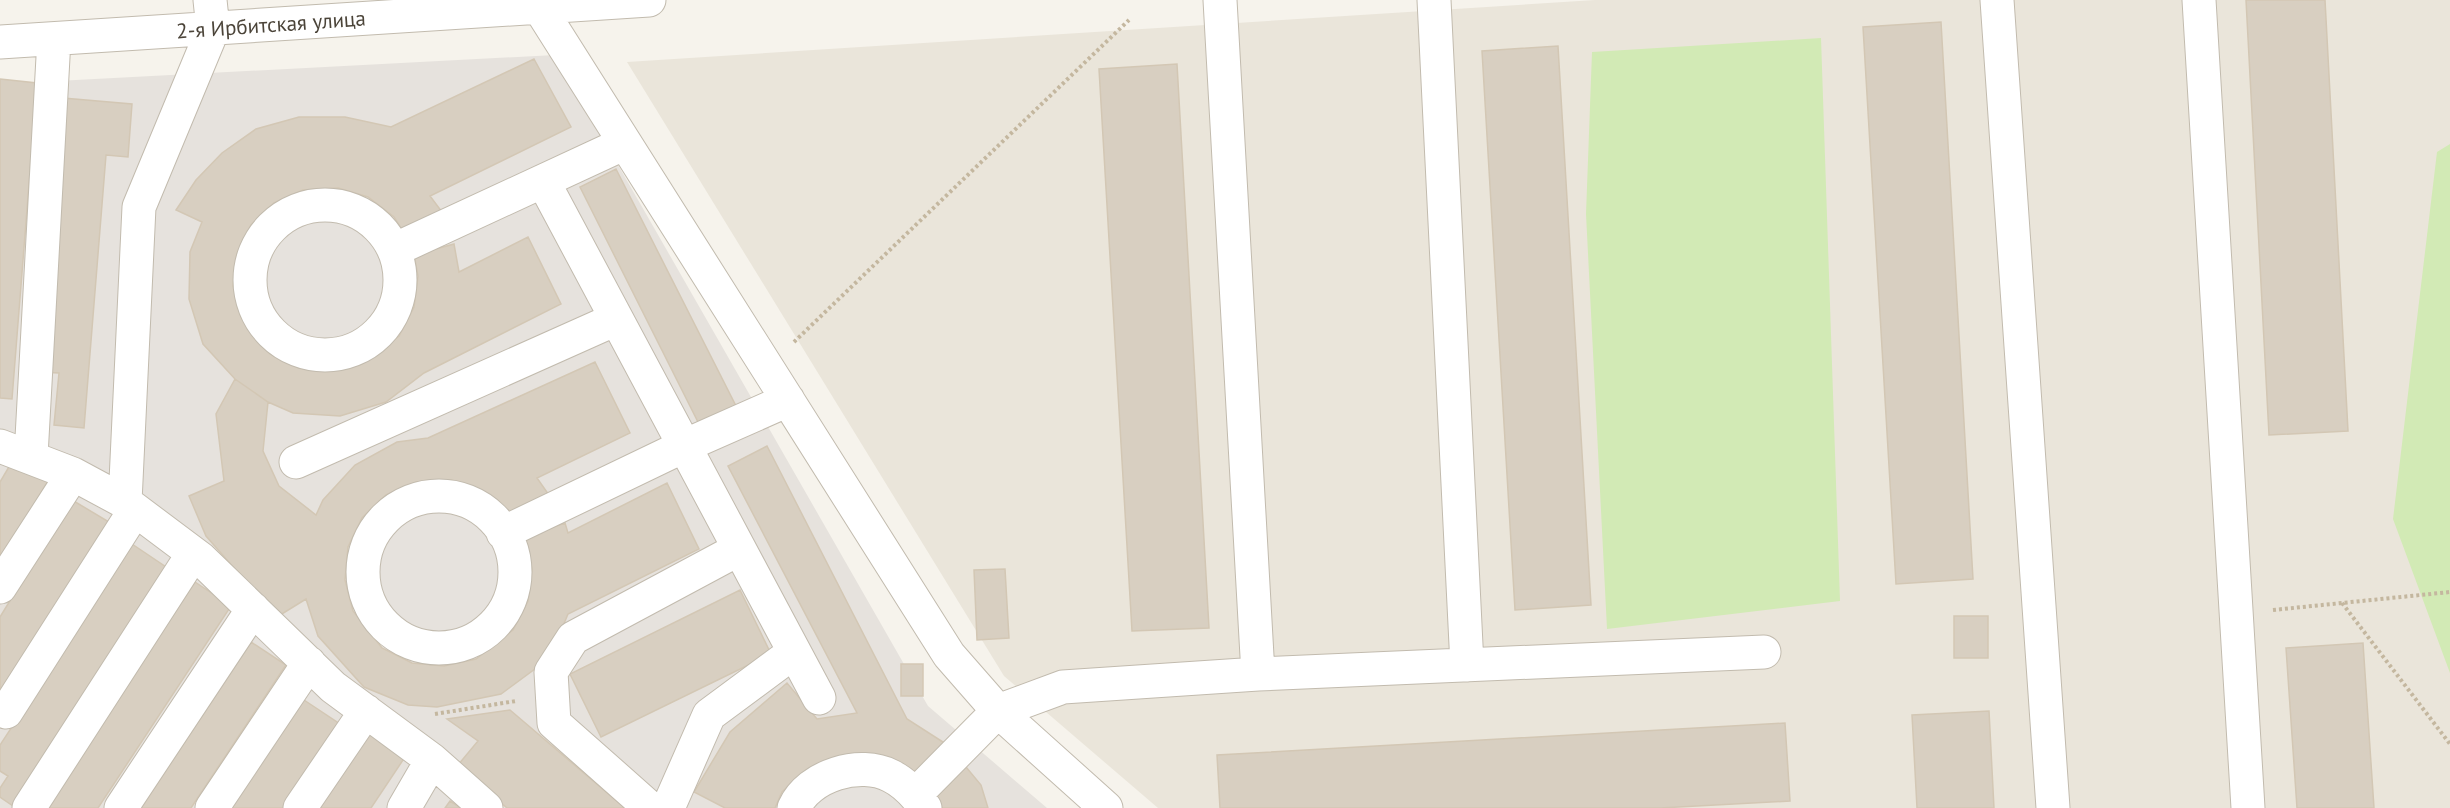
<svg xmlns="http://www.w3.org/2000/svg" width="2450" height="808" font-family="'PT Sans',sans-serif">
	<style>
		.residential { fill: #eae5da }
		.industrial { fill: #e6e2dd }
		.green { fill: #d2eab5 }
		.building { fill: #d8cfc1; stroke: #d3c7b4; stroke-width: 1.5 }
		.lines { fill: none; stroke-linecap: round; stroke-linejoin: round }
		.minor-casing { stroke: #c2bbae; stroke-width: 35 }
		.path { stroke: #c4b79f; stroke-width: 4; stroke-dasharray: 3 3; stroke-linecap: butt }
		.minor { stroke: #fff; stroke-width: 33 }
		.labels { text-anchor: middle; stroke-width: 4.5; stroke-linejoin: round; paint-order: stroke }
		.street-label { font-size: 21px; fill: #4b4439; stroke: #fff }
	</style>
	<rect width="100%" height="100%" fill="#f6f3ec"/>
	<path class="residential" d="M1595,0H2450V808H1158L1004,676L627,62Z"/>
	<path class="industrial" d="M555,55L928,706L1047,808H0V84Z"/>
	<path class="green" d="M1821,38L1840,601L1607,629L1586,214L1592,52Z
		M2450,144V673L2393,519L2437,152Z"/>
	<path class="building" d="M2246,0H2325L2348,431L2269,435Z
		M1941,22L1973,579L1896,584L1863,27Z
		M1558,46L1591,605L1515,610L1482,51Z
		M534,59L571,127L430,196L445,216L406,236L394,217L368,197L338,188L303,190L274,203L251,225L237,254L233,286L241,317L270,354L299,368L331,371L362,364L399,336L414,307L418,276L414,255L454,244L459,272L528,237L561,304L424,373L386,402L340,416L293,413L268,402L235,379L203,344L189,299L190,252L202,222L176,210L196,180L222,153L256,129L299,117H345L391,127Z
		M1177,64L1209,628L1132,631L1099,69Z
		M0,79L37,83L12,399L0,398Z
		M63,98L132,104L128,157L106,155L84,428L54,425L59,373L40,372Z
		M616,169L736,406L699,424L580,187Z
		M595,362L630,433L537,478L549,495L513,518L508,510L482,490L451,480L416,482L386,495L362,518L348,547L345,580L353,611L382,648L412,663L444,666L476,659L513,630L528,601L532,569L525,537L565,523L568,533L667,483L699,549L568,614L555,645L539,666L501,694L437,707L408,705L364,687L318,636L306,599L277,617L206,536L189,496L224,481L216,414L235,379L268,402L263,451L279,486L316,515L323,500L355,465L397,442L428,438Z
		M767,446L907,719L946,744L916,775L870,755L835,757L806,770L782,792L775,808H725L694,792L730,732L787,683L817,719L857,713L728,466Z
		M13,460L48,481L0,562V482Z
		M72,500L109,522L0,696V617Z
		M132,544L169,569L13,806L0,797V788L8,776L0,771V745Z
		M1005,569L1009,638L977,640L974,570Z
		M195,582L231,606L98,808H45Z
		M740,590L771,654L601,737L570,674Z
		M1954,616H1988V658H1954Z
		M251,642L286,665L191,808H141Z
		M2363,643L2374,808H2297L2286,648Z
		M901,664H923V696H901Z
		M304,700L340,724L284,808H230Z
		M510,710L625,808H507L458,765L478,741L447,719Z
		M1989,711L1994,808H1917L1912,715Z
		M1785,723L1790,801L1660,808H1220L1217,755Z
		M371,730L407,754L371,808H318Z
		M966,767L981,785L988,808H942L931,791Z
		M450,801L461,808H445Z"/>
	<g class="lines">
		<g class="minor-casing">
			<path id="minor" d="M1220,0L1258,674
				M1434,0L1467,665
				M1997,0L2053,808
				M2199,0L2248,808
				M539,7L949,655L998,711L1106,808
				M0,42L649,0
				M543,181L819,698
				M250 280a75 75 0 1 1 150 0a75 75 0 1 1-150 0Z
				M394,250L625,143
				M0,446L73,474L125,502L201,559L333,687L432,760L486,808
				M31,456L54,39
				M296,462L616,319
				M363 572a76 76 0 1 1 152 0a76 76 0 1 1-152 0Z
				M125,502L139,207L213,29L210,0
				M503,533L684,446L788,400
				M0,587L73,474
				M6,712L135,510
				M916,794L998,711L1063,687L1258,674L1764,652
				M29,808L193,554
				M121,808L253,609
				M212,808L309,663
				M300,808L366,711
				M404,808L432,760
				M650,808L554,723L551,672L573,638L739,549
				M668,808L709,715L794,652
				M794,808C809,775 860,760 891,776C905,783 916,795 925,808"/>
		</g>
		<path class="path" d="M794,342L1129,20
			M2342,603L2450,744
			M2273,610L2450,592
			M435,714L516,701"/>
		<use href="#minor" class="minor"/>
	</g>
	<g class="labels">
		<g class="street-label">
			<text transform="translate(271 25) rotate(-4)" y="7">2-я Ирбитская улица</text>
		</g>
	</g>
</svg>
